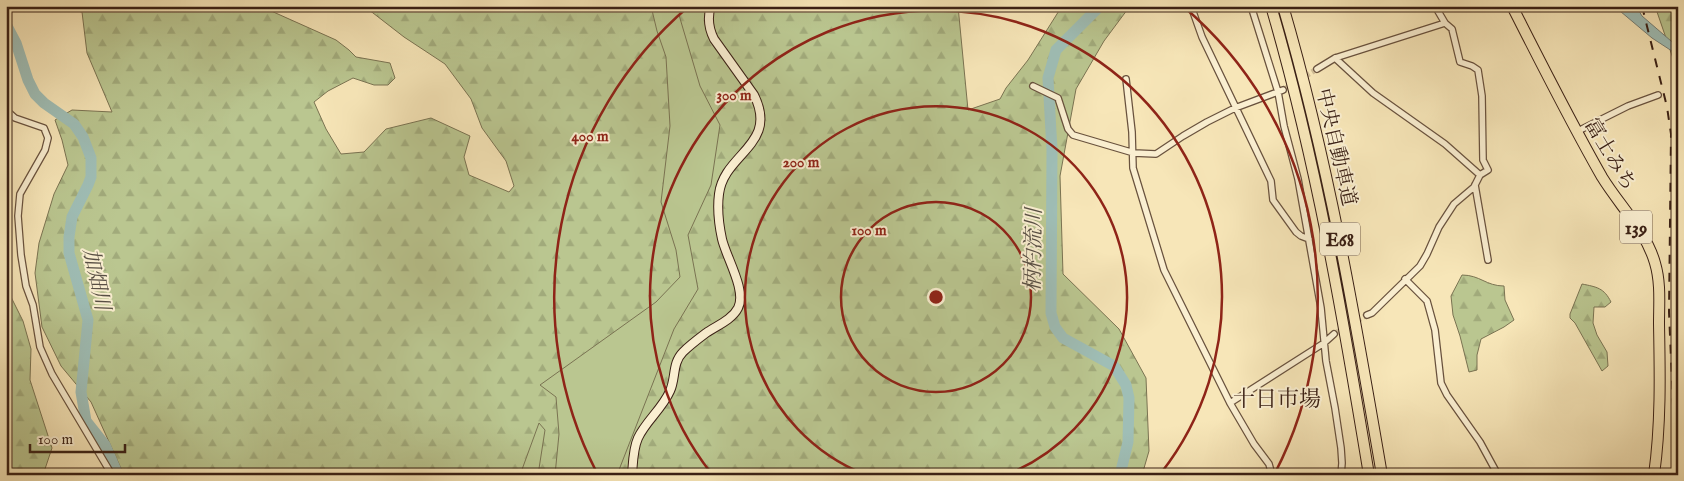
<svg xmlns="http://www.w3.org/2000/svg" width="1684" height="481" font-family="'IM FELL English','Noto Serif JP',serif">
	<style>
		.grass { fill: #bac690; stroke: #7a7352 }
		.forest { fill: url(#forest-firs); stroke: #7a7352 }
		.water { fill: #9fbeb6; stroke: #777f76 }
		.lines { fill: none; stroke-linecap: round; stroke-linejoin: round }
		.river { stroke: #9fbeb6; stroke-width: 11 }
		.street-tunnel { stroke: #d1be97; stroke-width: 5.5; stroke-dasharray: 5.5 3; stroke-linecap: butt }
		.street-casing { stroke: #69523e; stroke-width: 8 }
		.secondary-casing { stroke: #3a2015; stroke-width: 10 }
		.highway-casing { stroke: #3a2015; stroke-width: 12 }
		.street { stroke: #faefd1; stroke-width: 5.5 }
		.secondary { stroke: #faefd1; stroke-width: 8 }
		.highway { stroke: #f7e6b8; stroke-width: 10 }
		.rail { stroke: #3a2015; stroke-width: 2; stroke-dasharray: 9 9; stroke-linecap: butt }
		.ring { fill: none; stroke: #8f2418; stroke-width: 2.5 }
		.labels { text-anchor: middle; stroke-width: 4; stroke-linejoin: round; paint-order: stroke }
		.shield { fill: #faefd1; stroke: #745e4d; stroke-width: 1 }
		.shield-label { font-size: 19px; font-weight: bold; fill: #3a2015 }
		.street-label { font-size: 20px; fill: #3a2015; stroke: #faefd1 }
		.water-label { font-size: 21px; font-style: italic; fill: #584f45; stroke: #faefd1 }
		.quarter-label { font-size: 22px; fill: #3a2015; stroke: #faefd1 }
		.centre { fill: #8f2418; stroke: #faefd1; stroke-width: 2.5 }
		.ring-label { font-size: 15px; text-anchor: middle; font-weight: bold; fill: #8f2418; stroke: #faefd1; stroke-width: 4; stroke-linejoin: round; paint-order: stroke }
	</style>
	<defs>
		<pattern id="forest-firs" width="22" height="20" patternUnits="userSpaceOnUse" patternTransform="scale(1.25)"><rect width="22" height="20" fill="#bac690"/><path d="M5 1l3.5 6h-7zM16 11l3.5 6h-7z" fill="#a1aa7b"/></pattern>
	</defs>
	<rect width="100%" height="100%" fill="#f7e6b8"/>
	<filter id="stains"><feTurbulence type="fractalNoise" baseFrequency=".004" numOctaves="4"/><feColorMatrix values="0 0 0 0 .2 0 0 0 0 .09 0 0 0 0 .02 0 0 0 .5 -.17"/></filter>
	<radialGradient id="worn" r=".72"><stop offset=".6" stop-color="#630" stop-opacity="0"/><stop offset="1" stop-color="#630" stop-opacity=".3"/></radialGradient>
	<path class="grass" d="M553,6H819L808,475H378L484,429Z"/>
	<path class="forest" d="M52,6H260L336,40L349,50L356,57L390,63L395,78L388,85H374L353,78L328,91L314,102L326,129L341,154L364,152L386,129L431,118L470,136L464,157L469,175L509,192L514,186L506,161L482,128L471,99L445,64L404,37L364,6H651L657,31L666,57L670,126L661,202L676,250L680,277L656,302L540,385L556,397L559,434L555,475H538L545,430L539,423L520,475H124L91,402L61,366L42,327L35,273L39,243L54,194L68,165L62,140L55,120L72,110L112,112L87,53L82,12Z
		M683,6H958L968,110L1000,99L1006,88L1028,60L1062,6H1130L1104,41L1076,89L1060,176L1063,274L1119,329L1146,378L1149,451L1142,475H617L674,329L698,289L688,235L711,185L720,125L700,86L679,15Z
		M1655,6H1678V73Z
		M1462,275C1480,275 1486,286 1504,286L1505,300L1514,320L1504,327L1481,339L1477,355V370L1469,372L1460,336L1453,315L1451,296Z
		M1582,284C1597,287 1604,288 1611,302L1605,307H1594L1593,323L1597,335L1607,352L1608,366L1602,371L1575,323L1570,318V314Z
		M6,294L11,297L23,321L31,349L30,380L52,448L44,472L46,475H6Z"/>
	<path class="water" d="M1614,6H1636L1642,16L1678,47V55L1652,38Z"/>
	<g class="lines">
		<path class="river" d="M1100,6L1056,50L1048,78L1052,150L1051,313L1055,327L1063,338L1114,366L1126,385L1129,398L1128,442L1120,475
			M6,24L16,43L28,80L35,94L44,103L74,124L83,137L91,158V177L88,185L72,217L69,237V253L88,320L81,392L86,421L105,445L118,475"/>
		<path class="street-tunnel" d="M1283,90L1317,69
			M1334,334L1367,315"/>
		<g class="street-casing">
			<path id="street" d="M1191,6L1202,37L1271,181L1273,200L1296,232L1301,236L1309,239
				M1251,6L1278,92L1284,126L1298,179L1321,308L1326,361L1335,408L1341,448L1342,463L1341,475
				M1335,58L1373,93L1445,144L1480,175
				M1317,69L1335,58L1445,23
				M1126,79L1132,132L1133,168L1164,270L1230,403L1254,444L1269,464L1272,475
				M1033,86L1058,98L1068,129L1073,135L1134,153L1156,154L1183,136L1207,122L1235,108L1283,90
				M6,110L15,118L44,128L48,138L45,150L20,194L18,216L21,255L26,286L33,305L40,347L52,374L112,475
				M1576,132L1628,106L1658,95
				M1475,185L1488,260
				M1405,279L1427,301L1435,330L1441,383L1447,395L1480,442L1498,475
				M1367,315L1372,313L1420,266L1427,254L1439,227L1454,204L1474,187L1480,175L1488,170L1483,160L1482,96L1478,70L1472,66L1460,62L1452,29L1445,23L1435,6
				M1230,403L1324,343L1334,334"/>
		</g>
		<g class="secondary-casing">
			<path id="secondary" d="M632,475C633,462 633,449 638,438C646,421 662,409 670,391C676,378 672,363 683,352C690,345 698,339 706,333C716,326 732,320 738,308C747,291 726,257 722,239C719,225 717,209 719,194C724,153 779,145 754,95L714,39C709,29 707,18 711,6"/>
		</g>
		<g class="highway-casing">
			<path id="highway" d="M1271,6C1316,160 1343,317 1369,475
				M1283,6C1328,160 1355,317 1382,475
				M1512,6C1541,63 1570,121 1602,177C1619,205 1646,231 1655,263C1661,283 1659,304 1659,324C1660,374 1661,425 1654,475"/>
		</g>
		<use href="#street" class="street"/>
		<use href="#secondary" class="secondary"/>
		<use href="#highway" class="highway"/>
		<path class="rail" d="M1642,6L1667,107L1671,134L1669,312L1676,475"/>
	</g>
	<g class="ring">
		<circle cx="936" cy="297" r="95"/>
		<path d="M866 475A191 191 0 1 1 1006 475"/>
		<path d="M711 473A286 286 0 1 1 1161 473"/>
		<path d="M597 473A382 382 0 0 1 688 7M1184 7A382 382 0 0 1 1275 473"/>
	</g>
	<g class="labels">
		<g class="shield">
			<rect x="1620" y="210.5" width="32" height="33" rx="4"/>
			<rect x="1320" y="222.5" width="40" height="33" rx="4"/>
		</g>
		<g class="shield-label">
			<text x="1636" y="234">139</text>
			<text x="1340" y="246">E68</text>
		</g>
		<g class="street-label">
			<text transform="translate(1337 147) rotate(77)" y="7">中央自動車道</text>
			<text transform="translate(1611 154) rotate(59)" y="7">富士みち</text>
		</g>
		<g class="water-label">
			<text transform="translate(1033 250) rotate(-89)" y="7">柄杓流川</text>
			<text transform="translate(97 279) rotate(78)" y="7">加畑川</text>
		</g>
		<g class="quarter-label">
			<text x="1277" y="406">十日市場</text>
		</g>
	</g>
	<circle cx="936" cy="297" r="8" class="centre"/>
	<g class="ring-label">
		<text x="734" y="100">300 m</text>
		<text x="590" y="141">400 m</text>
		<text x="801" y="167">200 m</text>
		<text x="869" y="235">100 m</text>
	</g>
	<rect width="1684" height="481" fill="none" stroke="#f7e6b8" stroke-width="25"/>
	<rect x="8" y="8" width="1669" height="466" fill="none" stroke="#3a2015" stroke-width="2.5"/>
	<rect x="12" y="12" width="1659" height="456" fill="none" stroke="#3a2015"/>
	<path d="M30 444v8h95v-8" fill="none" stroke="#3a2015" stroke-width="2.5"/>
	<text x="38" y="444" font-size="15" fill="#3a2015" stroke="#faefd1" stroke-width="4" paint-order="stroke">100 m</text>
	<rect width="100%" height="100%" filter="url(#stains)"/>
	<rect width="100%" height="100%" fill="url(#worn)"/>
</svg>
